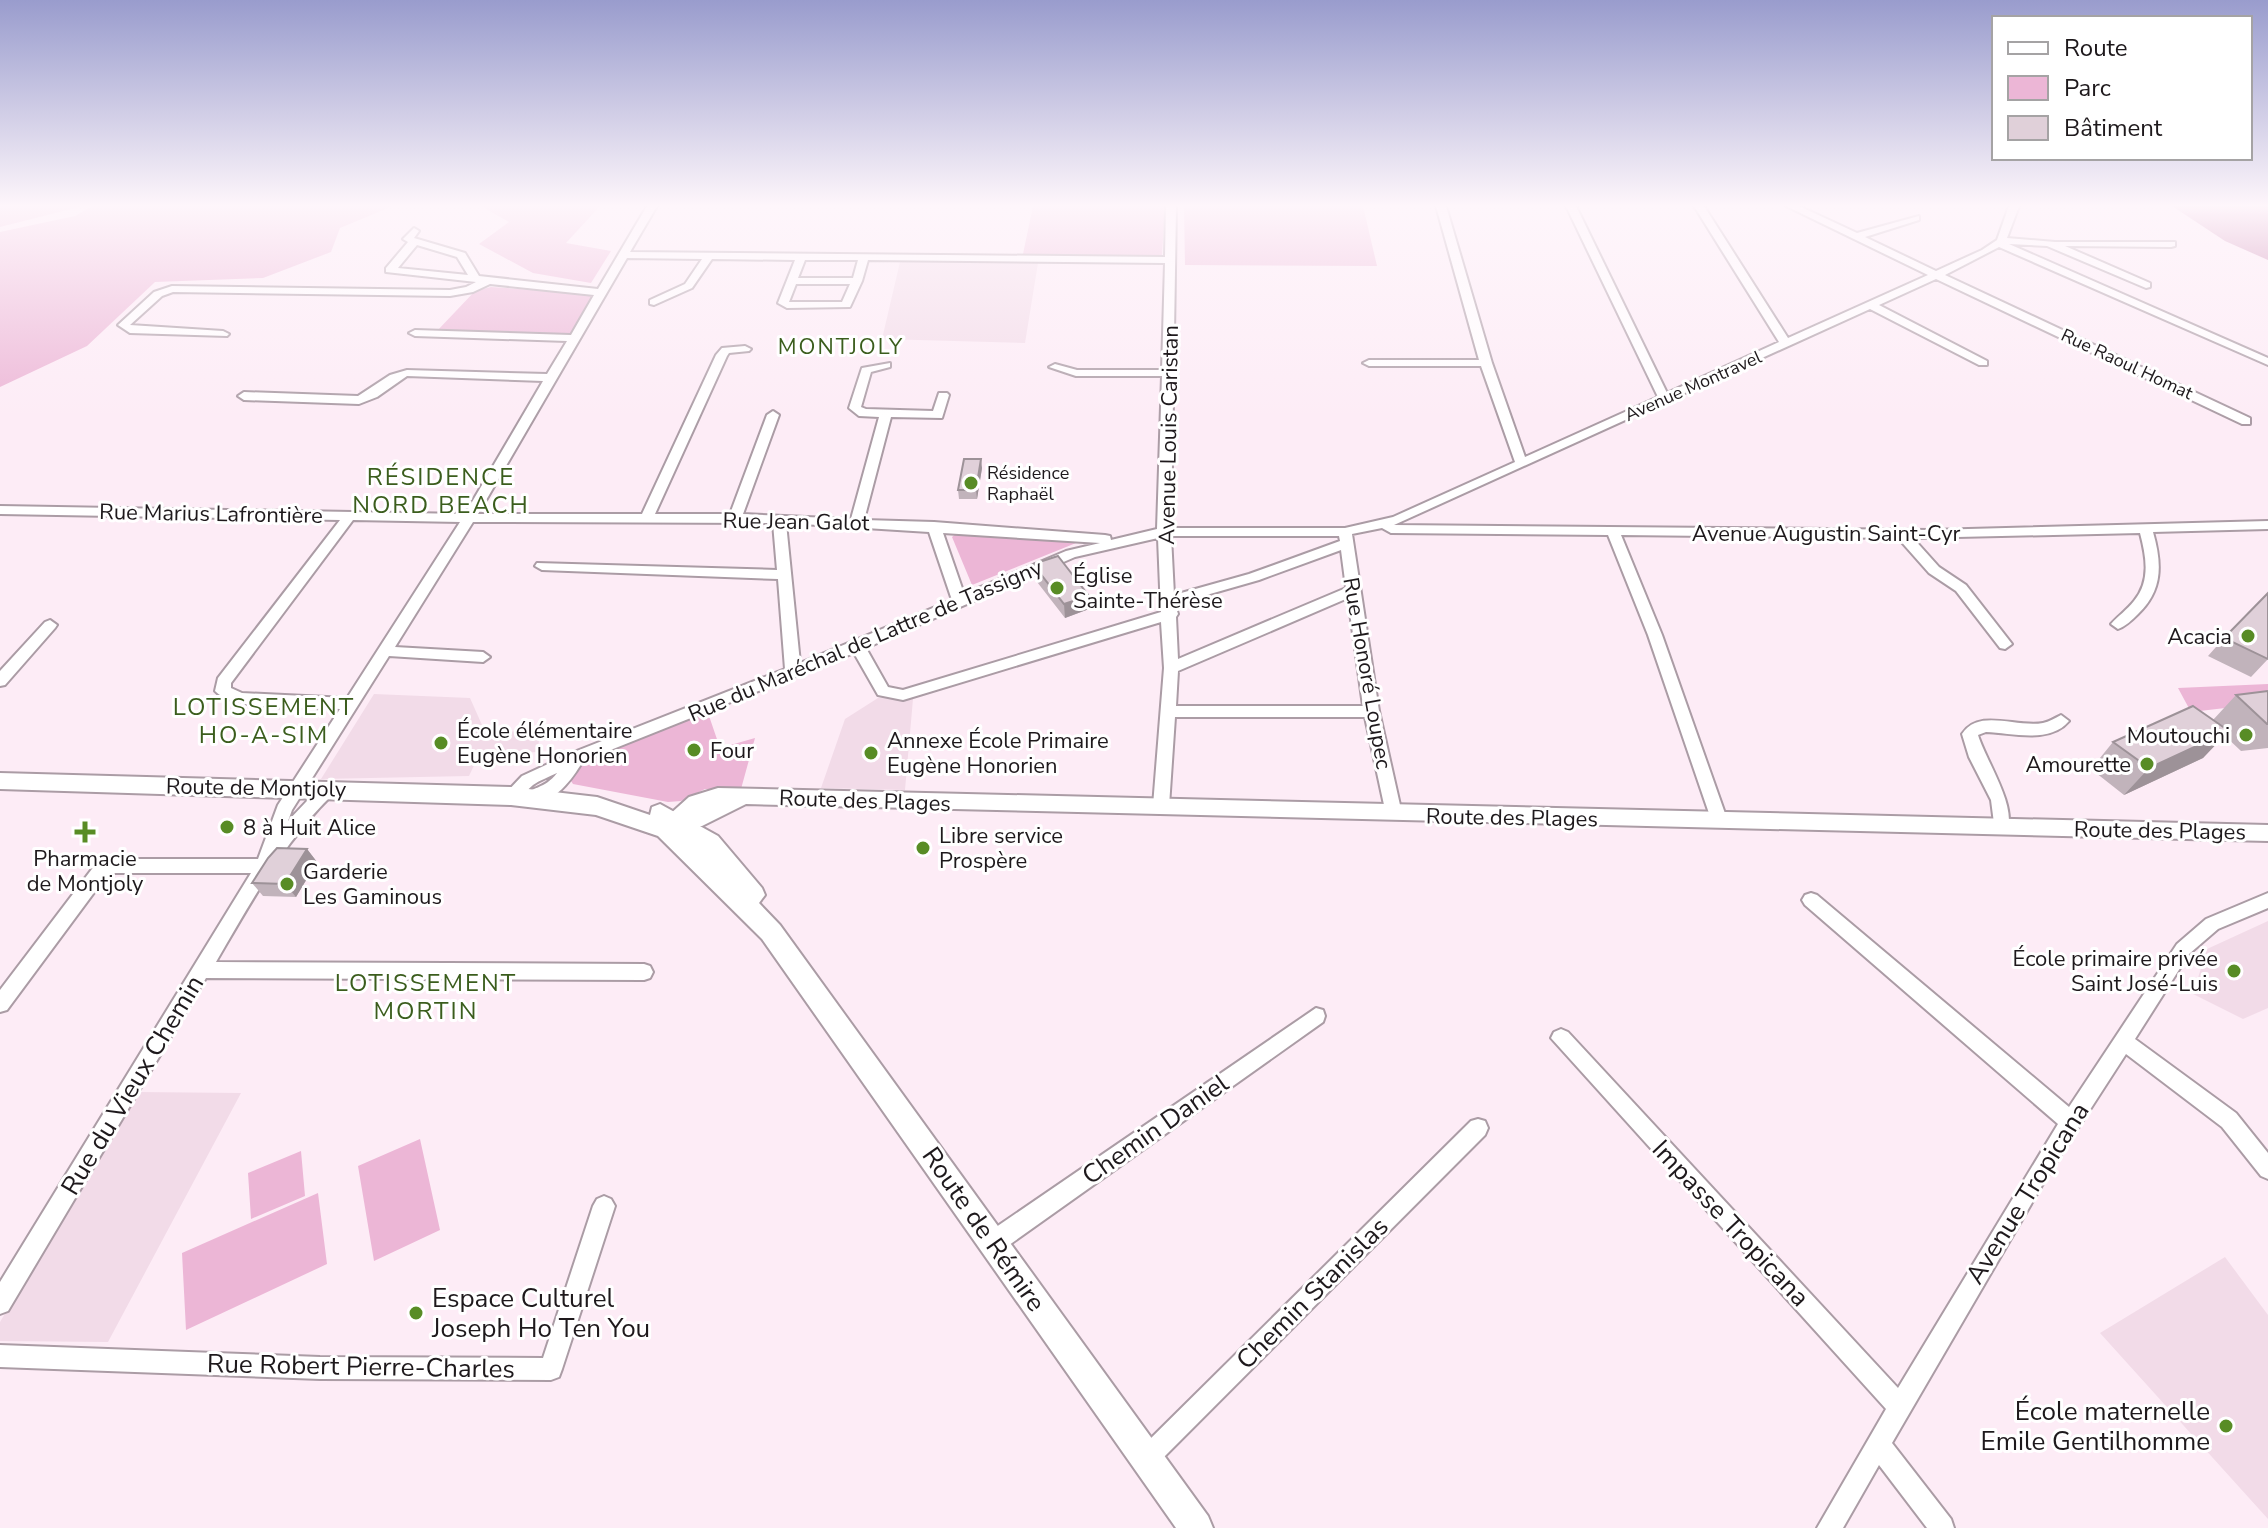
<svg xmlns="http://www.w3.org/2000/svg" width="2268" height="1528" font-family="'Nunito Sans',sans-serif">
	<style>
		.built { fill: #f2dbe8 }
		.green { fill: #ecb6d6 }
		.water { fill: #c277a5 }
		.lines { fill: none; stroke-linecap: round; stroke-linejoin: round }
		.minor-casing { stroke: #ab9ca5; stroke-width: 4 }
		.tertiary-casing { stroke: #ab9ca5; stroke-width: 4 }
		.secondary-casing { stroke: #ab9ca5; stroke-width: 4 }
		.minor { fill: #fff; fill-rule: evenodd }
		.tertiary { fill: #fff; fill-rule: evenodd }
		.secondary { fill: #fff; fill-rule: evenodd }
		.wall { fill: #c1b3bb }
		.shaded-wall { fill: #9d9298 }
		.building { fill: #e0d0d9; stroke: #9d9298; stroke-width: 2 }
		.poi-dot { fill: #588c25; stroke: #fff; stroke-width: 3 }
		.labels { text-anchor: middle; stroke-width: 6; stroke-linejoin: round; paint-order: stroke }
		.far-street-label { font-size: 18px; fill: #1e191c; stroke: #fff }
		.far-poi-label { font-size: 18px; fill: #1e191c; stroke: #fff; text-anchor: start }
		.far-quarter-label { font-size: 22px; letter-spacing: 2px; fill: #3b5d1d; stroke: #fff }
		.street-label { font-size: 22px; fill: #1e191c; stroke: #fff }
		.poi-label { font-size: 22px; fill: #1e191c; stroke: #fff; text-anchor: start }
		.neighbourhood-label { font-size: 24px; letter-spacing: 2px; fill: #3b5d1d; stroke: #fff }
		.near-street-label { font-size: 26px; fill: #1e191c; stroke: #fff }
		.near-poi-label { font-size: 26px; fill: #1e191c; stroke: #fff; text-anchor: start }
	</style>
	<rect width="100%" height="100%" fill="#fdecf6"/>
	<path class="built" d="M900,262L1038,263L1025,343L882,339Z
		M374,694L470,698L486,734L541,729L537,752L479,755L469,776L321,779Z
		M878,698L913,699L905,790L821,788L845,719Z
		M2268,921V1008L2243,1019L2193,994L2207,949Z
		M137,1092L241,1093L108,1342L0,1341V1322Z
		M2225,1257L2268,1315V1519L2100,1333Z"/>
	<path class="green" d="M0,206H83L0,227Z
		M92,206H393L340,228L331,252L263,278L155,282L87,346L0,387V232L75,216Z
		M481,206H600L566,243L611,251L591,283L533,273L479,244L509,222Z
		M1033,206H1165L1162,256L1023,254Z
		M1184,206H1363L1377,266L1185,265Z
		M491,287L596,294L571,338L436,332L475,291Z
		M958,532L1081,541L972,585L952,537Z
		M2268,684V703L2191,712L2178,688Z
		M708,713L720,748L755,738L741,789H705L681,801L668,802L573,784L569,778L583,758Z
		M420,1139L440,1230L374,1261L358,1166Z
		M301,1151L305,1196L251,1219L248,1173Z
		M318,1193L327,1264L186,1330L182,1253Z"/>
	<path class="water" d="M2172,206H2268V260L2225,241Z"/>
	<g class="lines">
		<g class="minor-casing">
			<path id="minor" d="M647,206H657L630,252L1165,257L1166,206H1176L1171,528H1345L1393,517L1515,462L1481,366H1369L1363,363L1369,360H1479L1436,206H1446L1492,363L1525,457L1658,397L1566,206H1576L1667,393L1779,342L1694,206H1704L1788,338L1928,275L1786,206H1799L1857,233L1919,216V220L1865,237L1936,271L1982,250L1997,240L2009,206H2019L2007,238L2055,242H2175V246L2171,247L2065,246L2150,283V287L2146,288L2047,246L2009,244L2268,358V365L1999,247L1945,275L2250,418V424H2242L1936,279L1879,305L1987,361V365H1979L1870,309L1394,525L1931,530L2268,521V529L2153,532C2162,564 2163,590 2138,614C2132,620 2126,626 2118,629L2111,624C2118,616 2127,610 2134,601C2151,581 2146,556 2140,533L1913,538L1939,567L1966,585L2012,644L2005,649L2000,648L1956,591L1929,573L1898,538L1621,535L1662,635L1728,822L1726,827H1714L1712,822L1648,635L1608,535L1391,533L1382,528L1352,534L1379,711L1402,814L1400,819H1388L1386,814L1365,717H1175L1169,806L1167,810H1155L1153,806L1164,668L1161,622L903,700L878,695L854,653L583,761C571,781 551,809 524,802L522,798C531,786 544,790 557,773C549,777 540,780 533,785C523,793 519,804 505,800L503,796L522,776L574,752L785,669L778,579L542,570L535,566L537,563L777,570L773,523L473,522L395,647L483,652L490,657L483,662L389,656L292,810L288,821L323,784H335L337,788L335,792C284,841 251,902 216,962L644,964L650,966L653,972L650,978L644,980L206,978L8,1311L0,1314V1282L251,873H114L107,875L7,1010L0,1012V990L95,865L114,859H258L278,805L340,709C311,707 234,712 215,691L218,678L340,520L0,514V506L465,514L543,381L407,376L377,397L359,404L244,400L238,396L244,392L358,396L390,375L407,370L547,374L567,341L415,336L409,333L415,330L571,335L594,295L490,284L473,292L450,296L173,292L162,296L130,325L223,331L229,334L227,336L130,333L118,325L154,292L172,286L450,290L466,287L476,282L386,272V268L408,242L403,239L414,228L419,231L414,238L465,253L479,276L598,289ZM417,245L457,257L468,275L398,268ZM627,258L702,259L685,284L650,300V304L654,305L692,288L712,259L795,260L778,303L787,308L850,307L862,281L868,260L1165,263L1162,370H1077L1055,364L1049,367L1076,376H1162L1157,529L1111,540L1110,536L1105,535L934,522L864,520L891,417L942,418L949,395L947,393H939L933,411L866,409L861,407L871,372L890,367V363L862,368L849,408L859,416L879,417L851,519L743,514L779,415L773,411L767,415L730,514H655L727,356L729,353L749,351L751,349L745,346L722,348L716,355L642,514H478ZM805,260H858L853,278H798ZM796,284H850L842,302H789ZM353,520L460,522L347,698L242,693L231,688V683ZM786,523L929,532L952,600L800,663ZM943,533L1100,543L1066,551L964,594ZM1171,536H1339L1340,541L1249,574L1174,595ZM1158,538L1161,612L903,690L888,687L866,648L1075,557ZM1341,550L1346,588L1178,659L1176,617L1178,614L1175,604L1259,580ZM1348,598L1363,706H1176L1178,671Z
				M50,620L57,625L55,628L5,685L0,686V671L45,622Z
				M2061,715L2069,721C2050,744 2012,733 1986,732L1978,735C1986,761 2017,806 2007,831H1995L1991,800L1969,757L1962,734C1979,708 2016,728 2043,723C2049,722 2055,718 2061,715Z
				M1811,893L1817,895L2069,1107L2177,944L2206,919L2268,893V908L2218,929L2189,954L2135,1039L2236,1113L2268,1153V1179L2261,1176L2222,1127L2126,1054L2051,1170L1892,1443L1951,1519L1954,1528H1927L1879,1465L1843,1528H1817L1886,1409L1551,1038L1554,1032L1561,1029L1568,1032L1898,1388L2058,1124L1805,905L1802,900L1805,895Z
				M1316,1008L1323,1010L1325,1016L1323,1022L1002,1250L994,1253L986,1250L983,1242L986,1234Z
				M1478,1119L1485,1121L1488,1128L1485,1135L1154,1467L1146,1471L1138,1467L1134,1459L1138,1451L1471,1121Z
				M604,1196L611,1199L615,1206L562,1369L559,1377L551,1380L320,1379L0,1367V1345L320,1357L543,1358L593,1206L597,1199Z"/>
		</g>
		<g class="tertiary-casing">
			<path id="tertiary" d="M718,788L2268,825V841L746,804L702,826L681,829L666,838L659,836L656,830L659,824L689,797Z"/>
		</g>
		<g class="secondary-casing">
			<path id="secondary" d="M0,773L511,787L597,797L650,815L652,807L660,804L718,836L762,888L765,895L759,903L780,925L1208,1516L1213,1528H1176L762,939L658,836L596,815L511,805L0,789Z"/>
		</g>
		<use href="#minor" class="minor"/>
		<use href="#tertiary" class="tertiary"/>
		<use href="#secondary" class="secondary"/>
	</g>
	<path class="wall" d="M982,468L977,499H959L958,490Z
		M1033,564L1089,596V609L1065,618L1034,578Z
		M2224,638L2268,659L2251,677L2208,656Z
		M2268,691V748L2241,751L2224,735L2203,758L2124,795L2091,769L2113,742L2213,720L2236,695Z
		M307,849L317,862L296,897L263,896L252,883Z"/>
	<path class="shaded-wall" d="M981,459L982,468L977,499L976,490Z
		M1089,596V609L1065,618L1064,604Z
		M2229,731L2203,758L2124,795L2149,768Z
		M307,849L317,862L296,897L285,884Z"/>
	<path class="building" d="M964,459H981L976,490H958Z
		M1058,556L1089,596L1064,604L1033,564Z
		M2268,593V659L2224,638Z
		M2268,691V724H2267L2236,695Z
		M2193,706L2229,731L2149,768L2113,742Z
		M277,848L307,849L285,884L252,883L268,858Z"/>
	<linearGradient id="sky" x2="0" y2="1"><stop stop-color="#999ccd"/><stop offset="0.49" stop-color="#fef6fb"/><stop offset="1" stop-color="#fef6fb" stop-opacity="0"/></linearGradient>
	<rect width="2268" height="420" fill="url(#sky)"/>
	<g class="poi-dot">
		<circle cx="971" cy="483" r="8"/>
		<circle cx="1057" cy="588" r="8"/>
		<circle cx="2248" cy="636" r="8"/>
		<circle cx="2246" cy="735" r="8"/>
		<circle cx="441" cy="743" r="8"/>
		<circle cx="694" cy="750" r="8"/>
		<circle cx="871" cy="753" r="8"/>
		<circle cx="2147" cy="764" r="8"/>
		<circle cx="227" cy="827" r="8"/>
		<path d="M81 820h8v8h8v8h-8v8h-8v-8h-8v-8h8z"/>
		<circle cx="923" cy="848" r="8"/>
		<circle cx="287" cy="884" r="8"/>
		<circle cx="2234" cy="971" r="8"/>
		<circle cx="416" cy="1313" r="8"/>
		<circle cx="2226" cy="1426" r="8"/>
	</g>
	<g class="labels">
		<g class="far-street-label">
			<text transform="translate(2127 364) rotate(25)" y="6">Rue Raoul Homat</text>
			<text transform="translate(1693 386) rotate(-24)" y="6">Avenue Montravel</text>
		</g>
		<g class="far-poi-label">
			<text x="987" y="479">Résidence<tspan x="987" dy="21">Raphaël</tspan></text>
		</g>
		<g class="far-quarter-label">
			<text x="841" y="354">MONTJOLY</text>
		</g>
		<g class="street-label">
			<text transform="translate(1168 435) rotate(-89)" y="8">Avenue Louis Caristan</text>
			<text transform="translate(211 513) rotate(1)" y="8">Rue Marius Lafrontière</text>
			<text transform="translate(796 521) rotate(1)" y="8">Rue Jean Galot</text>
			<text x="1826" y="541">Avenue Augustin Saint-Cyr</text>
			<text transform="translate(865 640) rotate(-23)" y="8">Rue du Maréchal de Lattre de Tassigny</text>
			<text transform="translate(1368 673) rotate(80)" y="8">Rue Honoré Loupec</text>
			<text transform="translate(256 787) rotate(1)" y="8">Route de Montjoly</text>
			<text transform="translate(865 800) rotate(2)" y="8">Route des Plages</text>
			<text transform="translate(1512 817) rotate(1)" y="8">Route des Plages</text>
			<text transform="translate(2160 830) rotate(1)" y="8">Route des Plages</text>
		</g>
		<g class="poi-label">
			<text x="1073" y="583">Église<tspan x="1073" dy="25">Sainte-Thérèse</tspan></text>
			<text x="2232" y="644" text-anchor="end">Acacia</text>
			<text x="457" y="738">École élémentaire<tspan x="457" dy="25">Eugène Honorien</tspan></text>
			<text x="2230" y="743" text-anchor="end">Moutouchi</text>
			<text x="887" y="748">Annexe École Primaire<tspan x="887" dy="25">Eugène Honorien</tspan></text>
			<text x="710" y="758">Four</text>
			<text x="2131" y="772" text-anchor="end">Amourette</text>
			<text x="243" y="835">8 à Huit Alice</text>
			<text x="939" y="843">Libre service<tspan x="939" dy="25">Prospère</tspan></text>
			<text x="85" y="866" text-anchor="middle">Pharmacie<tspan x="85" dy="25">de Montjoly</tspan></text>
			<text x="303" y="879">Garderie<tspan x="303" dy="25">Les Gaminous</tspan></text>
			<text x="2218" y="966" text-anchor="end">École primaire privée<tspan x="2218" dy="25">Saint José-Luis</tspan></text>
		</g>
		<g class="neighbourhood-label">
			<text x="441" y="485">RÉSIDENCE<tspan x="441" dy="28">NORD BEACH</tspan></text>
			<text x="264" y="715">LOTISSEMENT<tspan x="264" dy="28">HO-A-SIM</tspan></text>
			<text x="426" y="991">LOTISSEMENT<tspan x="426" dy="28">MORTIN</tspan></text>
		</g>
		<g class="near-street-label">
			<text transform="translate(132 1085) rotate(-59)" y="9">Rue du Vieux Chemin</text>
			<text transform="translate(1155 1129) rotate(-35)" y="9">Chemin Daniel</text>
			<text transform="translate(2027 1193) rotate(-58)" y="9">Avenue Tropicana</text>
			<text transform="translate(1731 1223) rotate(47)" y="9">Impasse Tropicana</text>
			<text transform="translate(984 1229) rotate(55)" y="9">Route de Rémire</text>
			<text transform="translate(1312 1293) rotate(-45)" y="9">Chemin Stanislas</text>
			<text transform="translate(361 1366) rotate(1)" y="9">Rue Robert Pierre-Charles</text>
		</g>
		<g class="near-poi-label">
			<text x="432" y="1307">Espace Culturel<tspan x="432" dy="30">Joseph Ho Ten You</tspan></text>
			<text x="2210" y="1420" text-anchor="end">École maternelle<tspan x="2210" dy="30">Emile Gentilhomme</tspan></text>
		</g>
	</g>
	<rect x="1992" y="16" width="260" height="144" fill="#ffffff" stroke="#a5a3a4" stroke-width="2"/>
	<rect x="2008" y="42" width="40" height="12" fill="#ffffff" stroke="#a5a3a4" stroke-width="2"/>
	<text x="2064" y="56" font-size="24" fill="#1e191c">Route</text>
	<rect x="2008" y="76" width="40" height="24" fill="#ecb6d6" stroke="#a5a3a4" stroke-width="2"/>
	<text x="2064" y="96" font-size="24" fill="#1e191c">Parc</text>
	<rect x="2008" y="116" width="40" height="24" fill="#e0d0d9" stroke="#a5a3a4" stroke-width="2"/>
	<text x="2064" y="136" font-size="24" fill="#1e191c">Bâtiment</text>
</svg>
